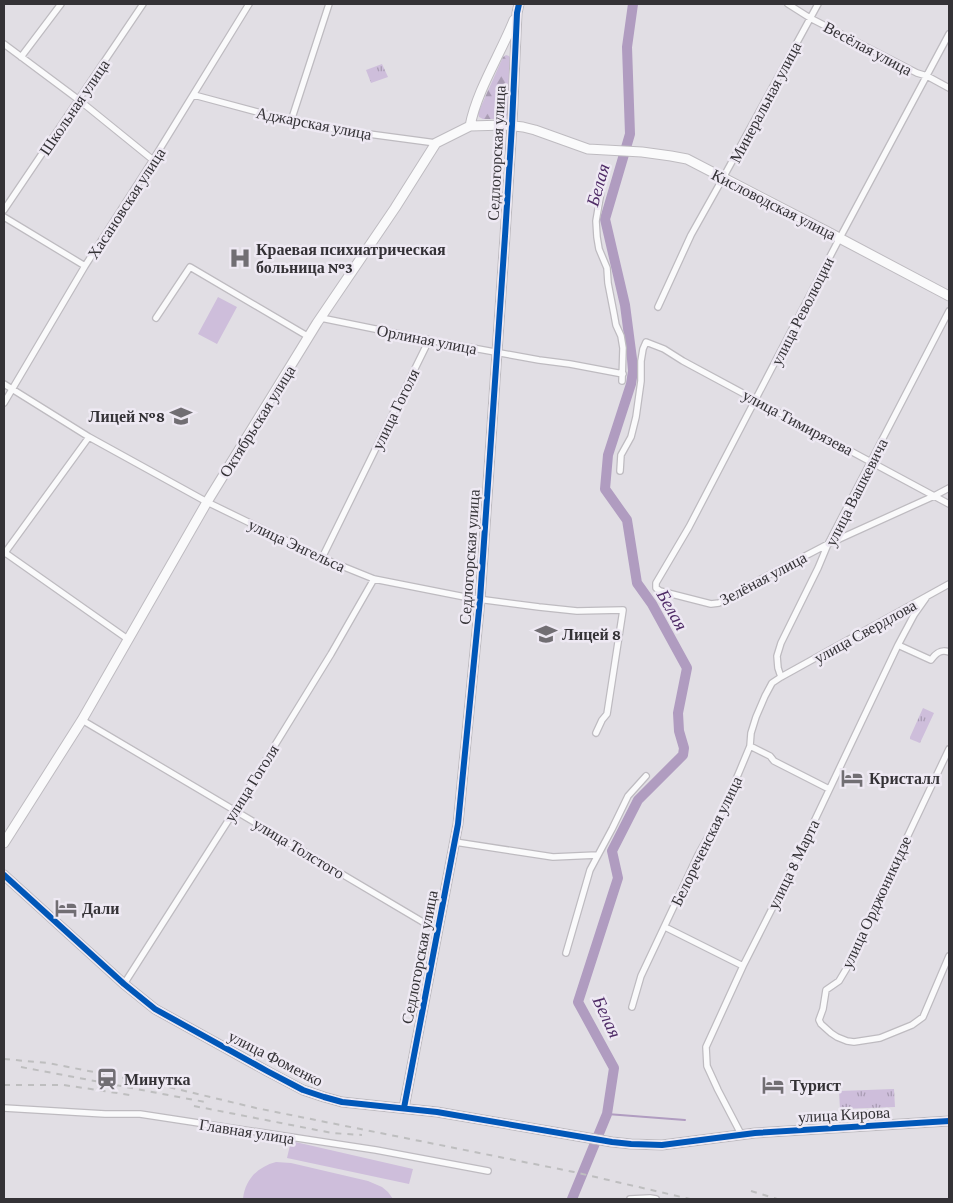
<svg xmlns="http://www.w3.org/2000/svg" width="953" height="1203" font-family="'Crimson Pro',serif">
	<style>
		.grass { fill: #cebedb }
		.forest { fill: url(#forest-firs) }
		.park { fill: url(#park-tufts) }
		.lines { fill: none; stroke-linecap: round; stroke-linejoin: round }
		.stream { stroke: #b09cc0; stroke-width: 2 }
		.river { stroke: #b09cc0; stroke-width: 10 }
		.street-casing { stroke: #bebbc0; stroke-width: 8 }
		.secondary-casing { stroke: #bebbc0; stroke-width: 11 }
		.street { stroke: #fafafb; stroke-width: 5.5 }
		.secondary { stroke: #fafafb; stroke-width: 9 }
		.rail { stroke: #bebebf; stroke-width: 2; stroke-dasharray: 6 6; stroke-linecap: butt }
		.cycleway-casing { stroke: #eee9f3; stroke-width: 9 }
		.cycleway { stroke: #0057b8; stroke-width: 6 }
		.labels { text-anchor: middle; stroke-width: 5; stroke-linejoin: round; paint-order: stroke }
		.street-label { font-size: 16px; fill: #343236; stroke: #eee9f3 }
		.poi-label { font-size: 16px; font-weight: bold; fill: #343236; stroke: #eee9f3; text-anchor: start }
		.water-label { font-size: 18px; font-style: italic; fill: #4e2a66; stroke: #eee9f3 }
	</style>
	<defs>
		<pattern id="forest-firs" width="22" height="20" patternUnits="userSpaceOnUse" patternTransform="scale(1.25)"><rect width="22" height="20" fill="#cebedb"/><path d="M5 1l3.5 6h-7zM16 11l3.5 6h-7z" fill="#a89bb2"/></pattern>
		<pattern id="park-tufts" width="24" height="20" patternUnits="userSpaceOnUse" patternTransform="scale(1.25)"><rect width="24" height="20" fill="#cebedb"/><path d="M3 7l-1-3M5 7V3M7 7l1-3M15 17l-1-3M17 17v-4M19 17l1-3" fill="none" stroke="#a89bb2"/></pattern>
	</defs>
	<rect width="100%" height="100%" fill="#e1dee4"/>
	<path class="grass" d="M218,297L237,307L217,344L198,334Z
		M291,1141L413,1169L409,1184L287,1158Z
		M276,1162L291,1163L368,1181L382,1187L388,1192L393,1199H243C245,1180 257,1167 276,1162Z"/>
	<path class="forest" d="M506,55L509,56L511,59L509,116L507,118L504,119H483L479,117L478,113L503,57Z"/>
	<path class="park" d="M382,64L388,77L371,83L366,70Z
		M923,708L934,713L920,743L910,739V737Z
		M894,1089L895,1107L840,1109L839,1091Z"/>
	<g class="lines">
		<path class="stream" d="M607,1114L685,1120"/>
		<path class="river" d="M572,1199L607,1114L614,1068L578,1002L618,878L612,851L638,800L683,755L684,748L679,731L678,713L687,668L652,604L637,583L627,520L605,489L608,455L631,384L633,371L632,359L625,305L605,219L630,134L627,47L633,4"/>
		<g class="street-casing">
			<path id="street" d="M788,4L810,18L917,73L927,76L949,88
				M949,34L836,245L689,527L656,583V588L660,591L711,604L719,603L746,587L828,544L934,496L949,488
				M4,44L79,100L153,160
				M21,57L61,4
				M194,95L291,121L339,130L436,143
				M291,121L329,4
				M601,192L596,221L597,237L599,249L607,268L608,283L614,314L616,325L621,336L623,348L622,381
				M4,210L143,4
				M4,217L85,266
				M658,307L691,235L723,178L818,4
				M156,318L190,267L309,337
				M321,318L429,340L539,360L570,364L623,374
				M4,384L89,437L207,502L322,558L374,579L470,598L539,607L577,611L623,610L607,714L602,720L596,733
				M4,403L85,266L153,160L249,4
				M620,471L621,455L631,437L636,417L641,381V361L643,349L646,342L664,349L683,361L949,504
				M4,552L129,640
				M4,554L89,437
				M322,558L429,340
				M898,645L931,660C936,653 941,649 949,652
				M781,677L778,668L777,656L781,643L818,568L828,544L949,311
				M82,720L438,931
				M750,746L770,756L774,761L829,789
				M949,749L883,888L848,966L839,981L826,990L823,1009L819,1020L821,1024L831,1033L837,1037L847,1041L854,1042L880,1038L912,1025L923,1017L949,956
				M455,842L553,857L597,855
				M665,927L743,966
				M566,953L590,870L612,829L628,796L646,776
				M124,984L235,810L331,654L374,579
				M632,1007L641,976L698,855L722,812L740,770L750,746L751,733L756,717L765,696L772,683L781,677L949,584
				M4,1108L105,1114H140L376,1150L488,1171
				M741,1134L718,1090L707,1066L706,1047L743,966L783,887L898,645L914,615L926,598
				M630,1199L650,1198L656,1199"/>
		</g>
		<g class="secondary-casing">
			<path id="secondary" d="M470,126C477,90 500,55 514,20
				M4,843L82,720L207,502L317,323L395,208L436,143L470,126L505,125L523,127L535,130L588,149L642,152L671,156L687,159L828,232L949,296
				M4,875L124,984L155,1009L267,1071L303,1090L324,1097L342,1102L437,1112L612,1142L631,1144L662,1145L755,1133L949,1121
				M404,1108L458,824L480,600L505,236L512,125L517,13L519,4"/>
		</g>
		<use href="#street" class="street"/>
		<use href="#secondary" class="secondary"/>
		<path class="rail" d="M4,1059L48,1063L160,1085L256,1108L574,1172L690,1199
			M21,1067L205,1102
			M4,1085H64L130,1095
			M194,1106L332,1133L362,1135
			M751,1191L777,1199"/>
		<g class="cycleway-casing">
			<path id="cycleway" d="M4,875L124,984L155,1009L267,1071L303,1090L324,1097L342,1102L437,1112L612,1142L631,1144L662,1145L755,1133L949,1121
				M404,1108L458,824L480,600L505,236L512,125L517,13L519,4"/>
		</g>
		<use href="#cycleway" class="cycleway"/>
	</g>
	<defs>
		<g id="hospital-bare" transform="scale(1.725)"><path d="M-5-5h3v3.5h4V-5h3V5h-3V1.5h-4V5h-3Z" fill="#716e73" stroke="#eee9f3" stroke-width="2.5" paint-order="stroke"/></g>
		<g id="school-bare" transform="scale(1.725)"><path d="M0-5L7-2L0 1L-7-2ZM-4 1L0 2.5L4 1V4Q0 6-4 4Z" fill="#716e73" stroke="#eee9f3" stroke-width="2.5" paint-order="stroke"/></g>
		<g id="hotel-bare" transform="scale(1.725)"><path d="M-6-4.5h1.5V1H6V5H4.5V3h-9V5H-6ZM-4 0a1.8 1.8 0 1 1 3.6 0ZM.5 0V-2.5h3Q6-2.5 6 0Z" fill="#716e73" stroke="#eee9f3" stroke-width="2.5" paint-order="stroke"/></g>
		<g id="station-bare" transform="scale(1.725)"><path d="M-3-6H3Q5-6 5-4V2Q5 4 3 4L4.5 6H3L1.5 4h-3L-3 6H-4.5L-3 4Q-5 4-5 2V-4Q-5-6-3-6ZM-3.5-4v3h7v-3ZM-3.5 1v1.5H-2V1ZM2 1v1.5H3.5V1Z" fill="#716e73" stroke="#eee9f3" stroke-width="2.5" paint-order="stroke"/></g>
	</defs>
	<g fill-rule="evenodd">
		<use href="#hospital-bare" x="240" y="258"/>
		<use href="#school-bare" x="181" y="416"/>
		<use href="#school-bare" x="546" y="634"/>
		<use href="#hotel-bare" x="852" y="778"/>
		<use href="#hotel-bare" x="66" y="908"/>
		<use href="#station-bare" x="107" y="1079"/>
		<use href="#hotel-bare" x="773" y="1085"/>
	</g>
	<g class="labels">
		<g class="street-label">
			<text transform="translate(868 48) rotate(28)" y="6">Весёлая улица</text>
			<text transform="translate(765 102) rotate(-62)" y="6">Минеральная улица</text>
			<text transform="translate(74 107) rotate(-56)" y="6">Школьная улица</text>
			<text transform="translate(314 123) rotate(11)" y="6">Аджарская улица</text>
			<text transform="translate(496 153) rotate(-87)" y="6">Седлогорская улица</text>
			<text transform="translate(126 203) rotate(-57)" y="6">Хасановская улица</text>
			<text transform="translate(774 204) rotate(27)" y="6">Кисловодская улица</text>
			<text transform="translate(802 311) rotate(-63)" y="6">улица Революции</text>
			<text transform="translate(427 339) rotate(11)" y="6">Орлиная улица</text>
			<text transform="translate(395 409) rotate(-64)" y="6">улица Гоголя</text>
			<text transform="translate(257 421) rotate(-58)" y="6">Октябрьская улица</text>
			<text transform="translate(798 422) rotate(28)" y="6">улица Тимирязева</text>
			<text transform="translate(856 492) rotate(-63)" y="6">улица Вашкевича</text>
			<text transform="translate(297 545) rotate(25)" y="6">улица Энгельса</text>
			<text transform="translate(469 557) rotate(-86)" y="6">Седлогорская улица</text>
			<text transform="translate(763 578) rotate(-28)" y="6">Зелёная улица</text>
			<text transform="translate(865 631) rotate(-29)" y="6">улица Свердлова</text>
			<text transform="translate(251 783) rotate(-58)" y="6">улица Гоголя</text>
			<text transform="translate(706 841) rotate(-64)" y="6">Белореченская улица</text>
			<text transform="translate(299 848) rotate(31)" y="6">улица Толстого</text>
			<text transform="translate(793 864) rotate(-64)" y="6">улица 8 Марта</text>
			<text transform="translate(876 902) rotate(-65)" y="6">улица Орджоникидзе</text>
			<text transform="translate(419 957) rotate(-79)" y="6">Седлогорская улица</text>
			<text transform="translate(276 1058) rotate(27)" y="6">улица Фоменко</text>
			<text transform="translate(844 1114) rotate(-3)" y="6">улица Кирова</text>
			<text transform="translate(247 1131) rotate(9)" y="6">Главная улица</text>
		</g>
		<g class="poi-label">
			<text x="256" y="255">Краевая психиатрическая<tspan x="256" dy="18">больница №3</tspan></text>
			<text x="165" y="422" text-anchor="end">Лицей №8</text>
			<text x="562" y="640">Лицей 8</text>
			<text x="869" y="784">Кристалл</text>
			<text x="82" y="914">Дали</text>
			<text x="124" y="1085">Минутка</text>
			<text x="790" y="1091">Турист</text>
		</g>
		<g class="water-label">
			<text transform="translate(598 185) rotate(-74)" y="6">Белая</text>
			<text transform="translate(672 610) rotate(60)" y="6">Белая</text>
			<text transform="translate(607 1017) rotate(65)" y="6">Белая</text>
		</g>
	</g>
	<rect width="953" height="1203" fill="none" stroke="#343236" stroke-width="10"/>
</svg>
